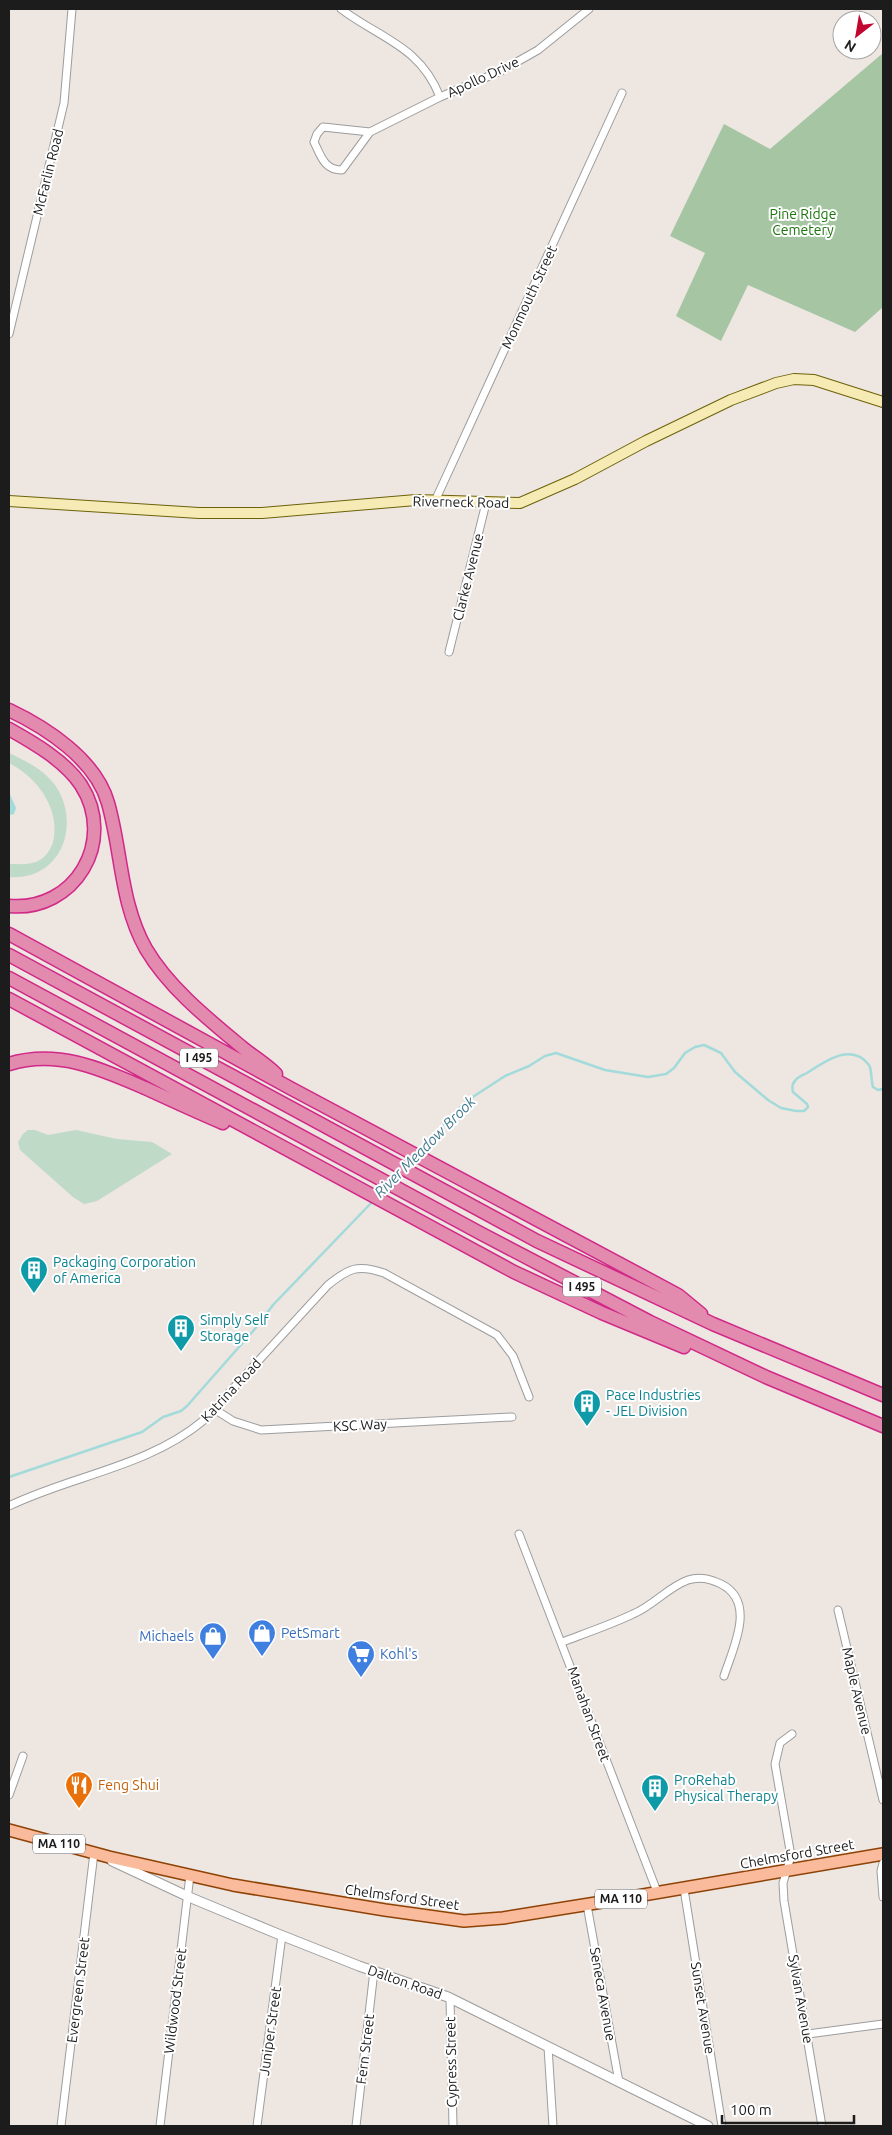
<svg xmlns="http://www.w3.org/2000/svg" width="892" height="2135" font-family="Ubuntu,sans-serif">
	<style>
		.wetland { fill: #bfdbc7 }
		.cemetery { fill: #a6c5a3 }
		.water { fill: #a3dada }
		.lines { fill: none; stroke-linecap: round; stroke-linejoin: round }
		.stream { stroke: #a3dada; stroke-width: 2.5 }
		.minor-casing { stroke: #9d9d9d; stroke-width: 9 }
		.tertiary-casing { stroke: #9d9d9d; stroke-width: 11 }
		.secondary-casing { stroke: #6d6108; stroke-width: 12 }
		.primary-casing { stroke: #8f4205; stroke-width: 14 }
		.motorway-casing { stroke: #d12988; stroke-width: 15 }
		.minor { stroke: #fff; stroke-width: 7 }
		.tertiary { stroke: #fff; stroke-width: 9 }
		.secondary { stroke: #f7ebb5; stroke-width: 10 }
		.primary { stroke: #f9bb9b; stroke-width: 11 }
		.motorway { stroke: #e38aaf; stroke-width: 12 }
		.labels { text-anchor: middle; stroke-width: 4; stroke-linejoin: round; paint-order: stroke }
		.shield { fill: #fff; stroke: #606060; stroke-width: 1 }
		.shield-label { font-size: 12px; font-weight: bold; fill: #1c1c1c }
		.street-label { font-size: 14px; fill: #1c1c1c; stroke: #fff }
		.park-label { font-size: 14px; fill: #1d750e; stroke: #fff }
		.culture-label { font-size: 14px; fill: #0d838f; stroke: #fff; text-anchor: start }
		.shop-label { font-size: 14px; fill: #366cbe; stroke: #fff; text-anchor: start }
		.food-label { font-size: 14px; fill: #c56008; stroke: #fff; text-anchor: start }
		.water-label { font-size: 15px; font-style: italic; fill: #437b90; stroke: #fff }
	</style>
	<rect width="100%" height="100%" fill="#ede6e1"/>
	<path class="wetland" d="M9,753C26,761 44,770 55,785C82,824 61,881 9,877V864C17,864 28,865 36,862C44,859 51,850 53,842C61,809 37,777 9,763Z
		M28,1130H35L48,1135L76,1130L117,1139L152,1142L172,1154L97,1201L84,1204L73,1197L20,1150L18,1142L23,1134Z"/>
	<path class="cemetery" d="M883,53V307L855,332L748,285L721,341L676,316L705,253L670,236L724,124L770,149Z"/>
	<path class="water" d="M9,792L16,808L14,814L9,815Z"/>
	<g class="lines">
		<path class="stream" d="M419,1152L465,1102L505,1076L529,1066L545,1056L556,1053L605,1070L648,1077L666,1074L674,1068L685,1053L695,1047L704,1045L721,1053L735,1072L768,1100L781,1108L796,1111H804L808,1107L807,1104L793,1092C792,1088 792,1084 795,1081C797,1077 803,1075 807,1073C825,1061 852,1042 869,1065C872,1070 871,1081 873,1087L878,1090L883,1089
			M391,1181L400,1172
			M9,1477L142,1432L163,1417L181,1411L187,1406L254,1330L273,1305L374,1200"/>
		<g class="minor-casing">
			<path id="minor" d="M341,9C381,39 420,46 440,97
				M370,132L323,127L317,134L314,142C321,156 324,170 342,170L370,132L440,97L501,71L538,50L589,9
				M9,334L64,103L72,9
				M435,501L622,93
				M449,652L486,503
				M214,1409L233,1421L261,1430L512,1417
				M9,1506C73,1475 148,1467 204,1420L328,1285C349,1268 358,1264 384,1273L497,1335L513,1356L529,1397
				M519,1534L658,1894
				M838,1610L883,1800
				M562,1642C586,1633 610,1625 633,1614C653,1606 668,1587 688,1580C700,1576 710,1579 721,1584C757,1602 733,1648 724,1676
				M792,1734L780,1743L775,1764L791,1856L783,1883L784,1901L822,2126
				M9,1795L23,1756
				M883,1863L881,1871L883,1897
				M684,1889L722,2126
				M587,1905L619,2082
				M450,1998L453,2126
				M808,2034L883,2024
				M548,2047L553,2126
				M61,2126L94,1853
				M160,2126L190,1875
				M257,2126L282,1935
				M356,2126L374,1971"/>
		</g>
		<g class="tertiary-casing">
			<path id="tertiary" d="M112,1861L189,1897L278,1934L359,1966L448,1997L708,2126"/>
		</g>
		<g class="secondary-casing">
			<path id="secondary" d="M9,501L199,513H262L416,500L520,503L575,479L646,441L731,400L776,383L794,379L814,380L883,402"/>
		</g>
		<g class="primary-casing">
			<path id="primary" d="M9,1830L109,1857L233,1885L385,1910L464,1921L503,1918L596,1903L883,1854"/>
		</g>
		<g class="motorway-casing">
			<path id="motorway" d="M9,710C47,728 96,760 108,803C122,852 120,903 146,949C169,988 208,1019 243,1048C254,1057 266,1064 276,1074
				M9,729C34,743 65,761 81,785C117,841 75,912 9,906
				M9,934L292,1089L678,1295L701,1314
				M9,955L537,1241L713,1324L883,1395
				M9,978L480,1233L650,1322L766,1377L883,1426
				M9,999L514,1272L602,1313L684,1347
				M9,1064C58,1049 101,1069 145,1088C171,1100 197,1112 223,1123"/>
		</g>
		<use href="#minor" class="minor"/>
		<use href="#tertiary" class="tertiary"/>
		<use href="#secondary" class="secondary"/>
		<use href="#primary" class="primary"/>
		<use href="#motorway" class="motorway"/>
	</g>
	<defs>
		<g id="building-pin" transform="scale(1.4375)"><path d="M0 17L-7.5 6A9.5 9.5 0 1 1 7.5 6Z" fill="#0f9aa8" stroke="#fff"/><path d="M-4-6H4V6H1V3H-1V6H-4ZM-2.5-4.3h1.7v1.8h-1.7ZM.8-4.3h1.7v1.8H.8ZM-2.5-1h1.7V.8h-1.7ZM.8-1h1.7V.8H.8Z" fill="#fff"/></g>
		<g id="shop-pin" transform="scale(1.4375)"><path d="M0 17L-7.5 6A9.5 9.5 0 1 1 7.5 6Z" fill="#3f7fe0" stroke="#fff"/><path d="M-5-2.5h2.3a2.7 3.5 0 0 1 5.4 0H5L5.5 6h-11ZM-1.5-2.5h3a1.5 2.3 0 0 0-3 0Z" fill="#fff"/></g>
		<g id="supermarket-pin" transform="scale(1.4375)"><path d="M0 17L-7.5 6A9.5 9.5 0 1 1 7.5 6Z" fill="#3f7fe0" stroke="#fff"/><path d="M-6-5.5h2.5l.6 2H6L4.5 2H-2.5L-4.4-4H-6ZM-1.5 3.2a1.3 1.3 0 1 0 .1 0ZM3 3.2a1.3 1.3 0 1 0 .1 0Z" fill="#fff"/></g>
		<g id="restaurant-pin" transform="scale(1.4375)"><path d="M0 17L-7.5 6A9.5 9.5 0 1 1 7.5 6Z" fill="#e8710a" stroke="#fff"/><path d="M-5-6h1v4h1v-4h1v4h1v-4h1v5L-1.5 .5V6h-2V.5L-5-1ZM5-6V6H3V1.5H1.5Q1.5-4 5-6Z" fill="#fff"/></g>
	</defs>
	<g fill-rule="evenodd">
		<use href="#building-pin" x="34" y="1270"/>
		<use href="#building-pin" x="181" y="1328"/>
		<use href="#building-pin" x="587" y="1403"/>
		<use href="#shop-pin" x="262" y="1633"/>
		<use href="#shop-pin" x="213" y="1636"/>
		<use href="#supermarket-pin" x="361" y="1654"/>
		<use href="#restaurant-pin" x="79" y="1785"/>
		<use href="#building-pin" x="655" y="1788"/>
	</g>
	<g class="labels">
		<g class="shield">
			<rect x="180" y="1048.5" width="38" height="19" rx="4"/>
			<rect x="563" y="1277.5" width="38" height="19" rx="4"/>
			<rect x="33" y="1834.5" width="52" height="19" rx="4"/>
			<rect x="595" y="1889.5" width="52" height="19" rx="4"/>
		</g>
		<g class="shield-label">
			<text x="199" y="1062">I 495</text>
			<text x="582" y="1291">I 495</text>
			<text x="59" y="1848">MA 110</text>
			<text x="621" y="1903">MA 110</text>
		</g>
		<g class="street-label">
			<text transform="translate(483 77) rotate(-25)" y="5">Apollo Drive</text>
			<text transform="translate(48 172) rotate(-76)" y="5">McFarlin Road</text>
			<text transform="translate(529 297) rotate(-65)" y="5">Monmouth Street</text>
			<text transform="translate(461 502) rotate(1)" y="5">Riverneck Road</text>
			<text transform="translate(468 577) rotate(-76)" y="5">Clarke Avenue</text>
			<text transform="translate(231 1390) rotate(-47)" y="5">Katrina Road</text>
			<text transform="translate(360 1425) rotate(-3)" y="5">KSC Way</text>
			<text transform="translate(857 1691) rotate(77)" y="5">Maple Avenue</text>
			<text transform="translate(589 1714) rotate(70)" y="5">Manahan Street</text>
			<text transform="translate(797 1854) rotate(-10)" y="5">Chelmsford Street</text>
			<text transform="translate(402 1897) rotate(8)" y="5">Chelmsford Street</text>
			<text transform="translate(405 1982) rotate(19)" y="5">Dalton Road</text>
			<text transform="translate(78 1990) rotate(-83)" y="5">Evergreen Street</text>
			<text transform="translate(603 1994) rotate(80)" y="5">Seneca Avenue</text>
			<text transform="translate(801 1999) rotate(80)" y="5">Sylvan Avenue</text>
			<text transform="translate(175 2001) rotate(-83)" y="5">Wildwood Street</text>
			<text transform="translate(703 2008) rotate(81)" y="5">Sunset Avenue</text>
			<text transform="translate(270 2031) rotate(-82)" y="5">Juniper Street</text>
			<text transform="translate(365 2049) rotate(-83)" y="5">Fern Street</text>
			<text transform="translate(451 2062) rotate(-91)" y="5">Cypress Street</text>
		</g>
		<g class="park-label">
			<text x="803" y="219">Pine Ridge<tspan x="803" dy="16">Cemetery</tspan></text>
		</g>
		<g class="culture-label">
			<text x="53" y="1267">Packaging Corporation<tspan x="53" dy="16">of America</tspan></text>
			<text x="200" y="1325">Simply Self<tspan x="200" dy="16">Storage</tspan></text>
			<text x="606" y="1400">Pace Industries<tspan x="606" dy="16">- JEL Division</tspan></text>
			<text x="674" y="1785">ProRehab<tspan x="674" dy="16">Physical Therapy</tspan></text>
		</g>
		<g class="shop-label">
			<text x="281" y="1638">PetSmart</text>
			<text x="194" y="1641" text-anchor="end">Michaels</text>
			<text x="380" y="1659">Kohl's</text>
		</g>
		<g class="food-label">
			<text x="98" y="1790">Feng Shui</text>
		</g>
		<g class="water-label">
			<text transform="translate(425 1147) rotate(-45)" y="5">River Meadow Brook</text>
		</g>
	</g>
	<rect width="892" height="2135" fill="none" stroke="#1c1c1c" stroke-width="20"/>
	<g transform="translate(857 35) rotate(211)"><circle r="24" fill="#ffffff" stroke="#a4a4a4"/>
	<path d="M0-4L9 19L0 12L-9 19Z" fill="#c10630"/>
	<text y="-8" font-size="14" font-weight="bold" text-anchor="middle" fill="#1c1c1c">N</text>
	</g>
	<path d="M722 2115v8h132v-8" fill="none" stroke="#1c1c1c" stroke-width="2.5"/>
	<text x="730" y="2115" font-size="15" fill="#1c1c1c" stroke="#ffffff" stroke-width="4" paint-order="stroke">100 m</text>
</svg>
